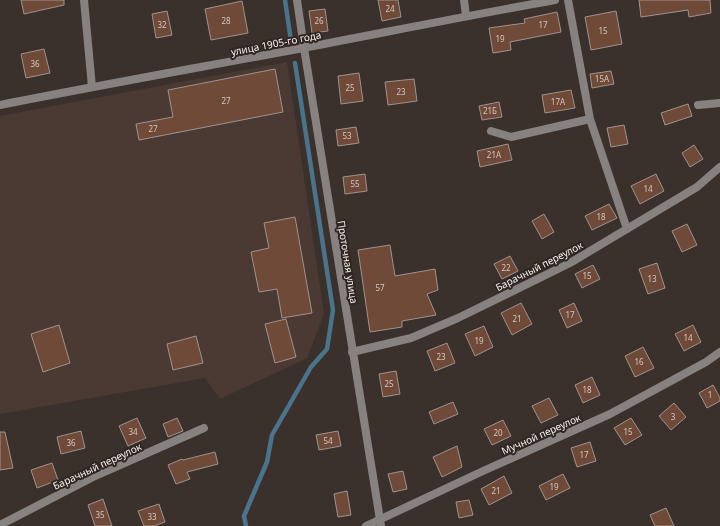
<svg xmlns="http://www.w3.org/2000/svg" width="720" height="526" font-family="'Noto Sans',sans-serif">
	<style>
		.built { fill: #4a3a33 }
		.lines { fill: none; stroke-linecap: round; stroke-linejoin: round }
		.stream { stroke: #49748b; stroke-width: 4.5 }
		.building { fill: #704a38; stroke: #9f938e }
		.lane { stroke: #878280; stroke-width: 8 }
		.street { stroke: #878280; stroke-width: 8 }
		.labels { text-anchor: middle; stroke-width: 4; stroke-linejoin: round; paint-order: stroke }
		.number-label { font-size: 8px; fill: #d4c6c0 }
		.street-label { font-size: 10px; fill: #f6f0ed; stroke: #302723 }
	</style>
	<rect width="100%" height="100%" fill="#3a312c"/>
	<path class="built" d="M287,62L324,314L307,358L220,399L205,378L0,414V116Z"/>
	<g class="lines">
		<path class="stream" d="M285,0L291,41
			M246,526L244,516L267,462L272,435L311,367L327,349L333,310L295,63"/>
	</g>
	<path class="building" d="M21,0H64V5L24,14Z
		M378,0H398L401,17L382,21Z
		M639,0H710L711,13L689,17L688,10L641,17Z
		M242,1L248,33L211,40L205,9Z
		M325,9L328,31L312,33L309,11Z
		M167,11L172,35L156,38L152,14Z
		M616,11L622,44L591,50L585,17Z
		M557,12L561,32L510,42L511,50L493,53L489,28L525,23L524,19Z
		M44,49L50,73L26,78L21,54Z
		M275,69L283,112L139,140L136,124L173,117L168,90Z
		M611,71L614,84L592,88L590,74Z
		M359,73L363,101L341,104L338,76Z
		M414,79L417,101L388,105L385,82Z
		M571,90L575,108L545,113L542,95Z
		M499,102L502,117L482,120L479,106Z
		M688,104L692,116L665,125L661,113Z
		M624,125L628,144L611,147L607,128Z
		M356,127L359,143L338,146L336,130Z
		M508,144L512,160L480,167L477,151Z
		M694,145L703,159L690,167L682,153Z
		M365,174L367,191L345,194L343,177Z
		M656,174L664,191L640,204L631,186Z
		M609,204L617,218L592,230L585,216Z
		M544,214L554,232L542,239L532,221Z
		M295,217L312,313L282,318L277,289L259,292L251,252L269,248L264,223Z
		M687,224L697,245L682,252L672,231Z
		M390,245L395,276L435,269L438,290L427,294L436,315L402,321V327L370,332L358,250Z
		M510,256L518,271L502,279L494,264Z
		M657,263L665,288L648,294L639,269Z
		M593,265L600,279L582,288L575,274Z
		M521,303L532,324L512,335L501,313Z
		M574,303L582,321L567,328L559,310Z
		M286,319L296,357L275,363L265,324Z
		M59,325L70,363L43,372L31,334Z
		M693,325L701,342L684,351L675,334Z
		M484,326L493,347L475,356L465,334Z
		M196,336L203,363L173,370L167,344Z
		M447,343L455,363L435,371L427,351Z
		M643,347L654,368L635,377L625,356Z
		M396,371L400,394L383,397L379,374Z
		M592,377L600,395L583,403L575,385Z
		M713,385L720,398V401L707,408L699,393Z
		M549,398L558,415L541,423L532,406Z
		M453,402L458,414L434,424L429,412Z
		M674,403L686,417L671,430L659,416Z
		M137,418L146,438L128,446L119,426Z
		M177,418L183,431L168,437L163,424Z
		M631,418L642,435L625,445L614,428Z
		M503,420L511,436L492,445L484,429Z
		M81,431L85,448L61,454L57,437Z
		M338,431L341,446L319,450L316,435Z
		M0,432H5L13,468L0,470Z
		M590,442L596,461L577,467L571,448Z
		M457,446L462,467L442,477L433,457Z
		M215,452L218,464L187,472L190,479L176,484L168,465L182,459L183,460Z
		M52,463L58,480L37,488L31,470Z
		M403,471L407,489L393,492L388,474Z
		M563,474L570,488L546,500L539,486Z
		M504,476L512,493L489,505L481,489Z
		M347,491L351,515L338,517L334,494Z
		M103,499L112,526H95L88,505Z
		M469,500L473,515L459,518L456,502Z
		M159,504L165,522L154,526H144L138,511Z
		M666,508L674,526H655L650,515Z"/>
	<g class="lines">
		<path class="lane" d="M84,0L92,87
			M464,0L466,16
			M568,0L590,119L627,229
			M698,105L720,103
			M491,131L511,137L590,119
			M352,352L411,338L458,318L570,263L697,187L720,167
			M0,525L95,476L204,428
			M366,526L483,471L610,414L706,362L720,352"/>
		<path class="street" d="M297,0L304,48L381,526
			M0,105C101,85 202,67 303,48C387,32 471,15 555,0"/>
	</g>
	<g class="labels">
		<g class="number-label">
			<text x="390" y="12">24</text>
			<text x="226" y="24">28</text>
			<text x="319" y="24">26</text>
			<text x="162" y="28">32</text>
			<text x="543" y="28">17</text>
			<text x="603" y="34">15</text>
			<text x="500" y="42">19</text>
			<text x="35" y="67">36</text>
			<text x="602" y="82">15А</text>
			<text x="350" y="91">25</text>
			<text x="401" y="95">23</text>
			<text x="226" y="104">27</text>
			<text x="558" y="105">17А</text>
			<text x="490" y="114">21Б</text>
			<text x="153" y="132">27</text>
			<text x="347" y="139">53</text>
			<text x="494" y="158">21А</text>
			<text x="355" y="187">55</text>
			<text x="648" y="192">14</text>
			<text x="601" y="220">18</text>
			<text x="506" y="271">22</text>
			<text x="587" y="279">15</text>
			<text x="652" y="282">13</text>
			<text x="380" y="291">57</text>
			<text x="570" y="318">17</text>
			<text x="517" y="322">21</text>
			<text x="688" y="341">14</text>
			<text x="479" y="344">19</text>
			<text x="441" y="360">23</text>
			<text x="639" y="365">16</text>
			<text x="389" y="387">25</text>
			<text x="587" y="393">18</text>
			<text x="710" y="398">1</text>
			<text x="673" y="420">3</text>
			<text x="133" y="435">34</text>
			<text x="628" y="435">15</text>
			<text x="498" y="436">20</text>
			<text x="328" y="444">54</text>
			<text x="71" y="446">36</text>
			<text x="584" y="458">17</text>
			<text x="554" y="490">19</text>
			<text x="496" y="494">21</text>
			<text x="100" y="518">35</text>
			<text x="152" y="520">33</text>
		</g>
		<g class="street-label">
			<text transform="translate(276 43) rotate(-11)" y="4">улица 1905-го года</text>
			<text transform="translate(348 262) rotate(81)" y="4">Проточная улица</text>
			<text transform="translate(539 266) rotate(-27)" y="4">Барачный переулок</text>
			<text transform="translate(541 434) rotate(-24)" y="4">Мучной переулок</text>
			<text transform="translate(97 466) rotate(-25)" y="4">Барачный переулок</text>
		</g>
	</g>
</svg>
